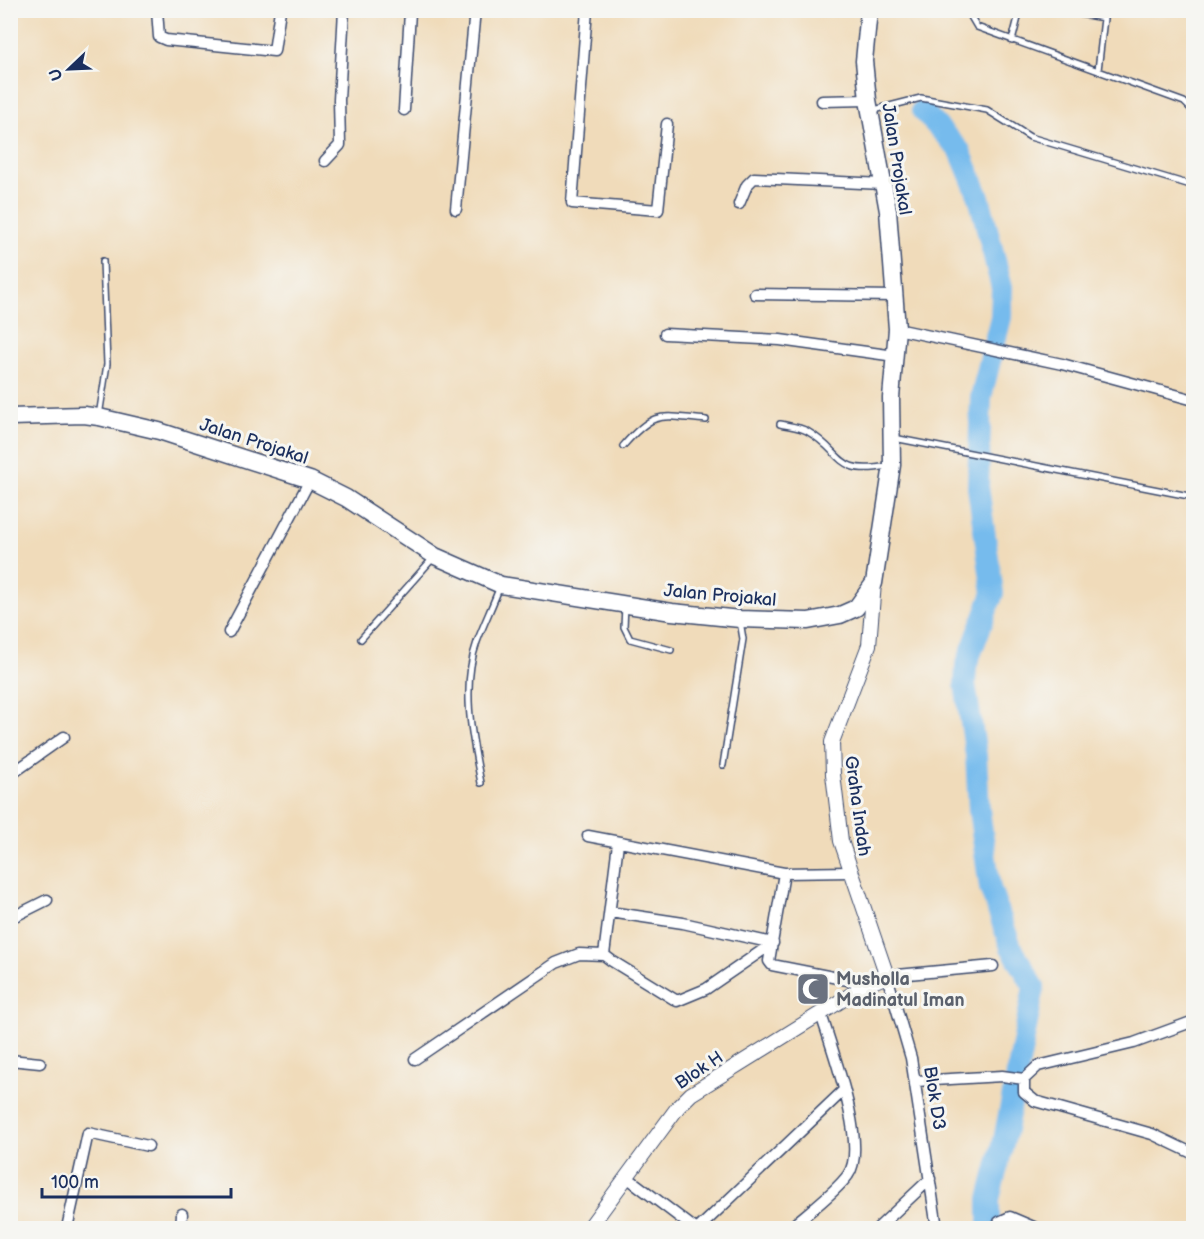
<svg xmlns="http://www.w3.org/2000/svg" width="1204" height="1239" font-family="'Balsamiq Sans',sans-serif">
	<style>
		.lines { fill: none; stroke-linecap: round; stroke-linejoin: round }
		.river { stroke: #76bbed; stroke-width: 22 }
		.service-casing { stroke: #3b496c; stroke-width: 8 }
		.minor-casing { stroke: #3b496c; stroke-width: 13 }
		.tertiary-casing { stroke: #3b496c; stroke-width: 16 }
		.primary-casing { stroke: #3b496c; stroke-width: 19 }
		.service { stroke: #fff; stroke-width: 5 }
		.minor { stroke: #fff; stroke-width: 10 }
		.tertiary { stroke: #fff; stroke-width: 14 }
		.primary { stroke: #fff; stroke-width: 16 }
		.labels { text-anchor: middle; stroke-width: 6; stroke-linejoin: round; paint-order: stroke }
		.street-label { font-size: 18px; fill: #1b2f5e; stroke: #f6f6f2 }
		.worship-label { font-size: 18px; font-weight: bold; fill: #5b616d; stroke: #f6f6f2; text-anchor: start }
	</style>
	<rect width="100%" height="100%" fill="#f6f6f2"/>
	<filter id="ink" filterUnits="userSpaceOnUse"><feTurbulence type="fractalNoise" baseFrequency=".0167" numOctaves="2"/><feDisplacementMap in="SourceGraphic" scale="12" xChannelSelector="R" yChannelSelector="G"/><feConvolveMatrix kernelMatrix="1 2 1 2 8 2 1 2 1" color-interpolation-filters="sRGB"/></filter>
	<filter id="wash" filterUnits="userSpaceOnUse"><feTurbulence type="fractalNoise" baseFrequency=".008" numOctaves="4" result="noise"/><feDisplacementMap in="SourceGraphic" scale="24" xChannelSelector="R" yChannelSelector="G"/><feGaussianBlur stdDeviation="1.35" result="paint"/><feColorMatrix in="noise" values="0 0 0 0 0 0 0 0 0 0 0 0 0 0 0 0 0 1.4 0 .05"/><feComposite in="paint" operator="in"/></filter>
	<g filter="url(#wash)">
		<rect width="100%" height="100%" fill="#f0dbba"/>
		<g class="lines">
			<path class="river" d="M922,110L960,151L979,197L1002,288L1001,317L981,397L978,487L993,593L966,666L965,684L976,755L979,810L990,888L1011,947L1034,987L1004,1140L989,1199V1228"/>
		</g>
	</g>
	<g filter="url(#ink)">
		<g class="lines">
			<g class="service-casing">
				<path id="service" d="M967,10L977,27L1184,102L1194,112
					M1056,10L1104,18
					M1012,41L1020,10
					M1098,70L1105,10
					M874,110L921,98L987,110L1030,137L1194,186
					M99,416L107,364L103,261
					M780,424C789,426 800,427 807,431C845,453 834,476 888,466
					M894,438L1194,497
					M623,446C655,409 661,416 706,420
					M625,606L624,627L630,639L671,650
					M361,639L434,557
					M723,765L743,639L740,621
					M481,783C472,737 461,687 477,642C484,623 493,605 500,586"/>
			</g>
			<g class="minor-casing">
				<path id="minor" d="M157,10L159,37L166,40L274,51L280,10
					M587,10L572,203L658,210L667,124
					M822,101L868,100
					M404,110L410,12
					M325,161L340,145L339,100L344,10
					M739,204L747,185L754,178L883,184
					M456,209L475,10
					M755,294L894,296
					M897,329L1062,364L1194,400
					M665,334L780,340L895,356
					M229,632L310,480
					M10,775L64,737
					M588,836L784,873L850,872
					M618,843L604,955L612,961L677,1001L706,989L773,943
					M784,873L769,961L772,965L868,984
					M610,912L683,923L773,943
					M10,915H17L47,900
					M415,1059L556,963L579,954L604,955
					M10,1060L40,1063
					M1024,1079L1038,1066L1134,1043L1194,1021
					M916,1081L1002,1076L1024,1079V1092L1035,1101L1152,1134L1194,1154
					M628,1178L694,1228
					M67,1228L88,1133L148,1146
					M181,1228L182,1214
					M699,1228L844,1090
					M790,1228C806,1214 836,1192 848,1175C869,1147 831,1047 821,1014
					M878,1228L930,1179
					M937,1228L911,1058L887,976L993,966
					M998,1228L999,1222L1010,1217L1036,1228"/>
			</g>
			<g class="tertiary-casing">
				<path id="tertiary" d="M589,1228L678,1107L691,1094L868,984L887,976L841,841L833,774L832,742L869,645L874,583"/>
			</g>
			<g class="primary-casing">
				<path id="primary" d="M10,417L84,415L99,417L159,431L310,480L346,498L435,556L501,585L672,612L740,619L808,621L840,615L856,608L874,583L892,465L891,398L897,329L888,211L868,100L864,61L869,10"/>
			</g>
			<use href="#service" class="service"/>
			<use href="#minor" class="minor"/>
			<use href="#tertiary" class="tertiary"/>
			<use href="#primary" class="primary"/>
		</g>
	</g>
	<defs>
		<g id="mosque-square" transform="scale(1.725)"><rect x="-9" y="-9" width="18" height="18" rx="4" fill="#6b7280" stroke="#f6f6f2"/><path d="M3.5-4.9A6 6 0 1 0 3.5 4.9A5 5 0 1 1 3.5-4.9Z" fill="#fff"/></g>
	</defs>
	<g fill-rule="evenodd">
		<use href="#mosque-square" x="813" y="989"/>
	</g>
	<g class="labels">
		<g class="street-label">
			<text transform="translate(897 159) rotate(81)" y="6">Jalan Projakal</text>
			<text transform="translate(254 441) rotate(18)" y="6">Jalan Projakal</text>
			<text transform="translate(720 595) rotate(5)" y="6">Jalan Projakal</text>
			<text transform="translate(858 806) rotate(82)" y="6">Graha Indah</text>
			<text transform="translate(699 1070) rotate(-34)" y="6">Blok H</text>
			<text transform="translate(935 1098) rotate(81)" y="6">Blok D3</text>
		</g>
		<g class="worship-label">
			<text x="836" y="985">Musholla<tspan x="836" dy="21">Madinatul Iman</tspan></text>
		</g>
	</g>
	<rect width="1204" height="1239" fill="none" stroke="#f6f6f2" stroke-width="36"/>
	<g transform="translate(69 69) rotate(247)" stroke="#f6f6f2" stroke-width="4.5" paint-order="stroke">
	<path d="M0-4.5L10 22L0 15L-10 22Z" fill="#1b2f5e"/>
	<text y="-9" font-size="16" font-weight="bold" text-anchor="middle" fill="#1b2f5e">U</text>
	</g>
	<path d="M42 1188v9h189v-9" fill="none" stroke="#1b2f5e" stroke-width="3"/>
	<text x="51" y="1188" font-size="18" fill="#1b2f5e" stroke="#f6f6f2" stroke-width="4.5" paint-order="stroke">100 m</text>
</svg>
